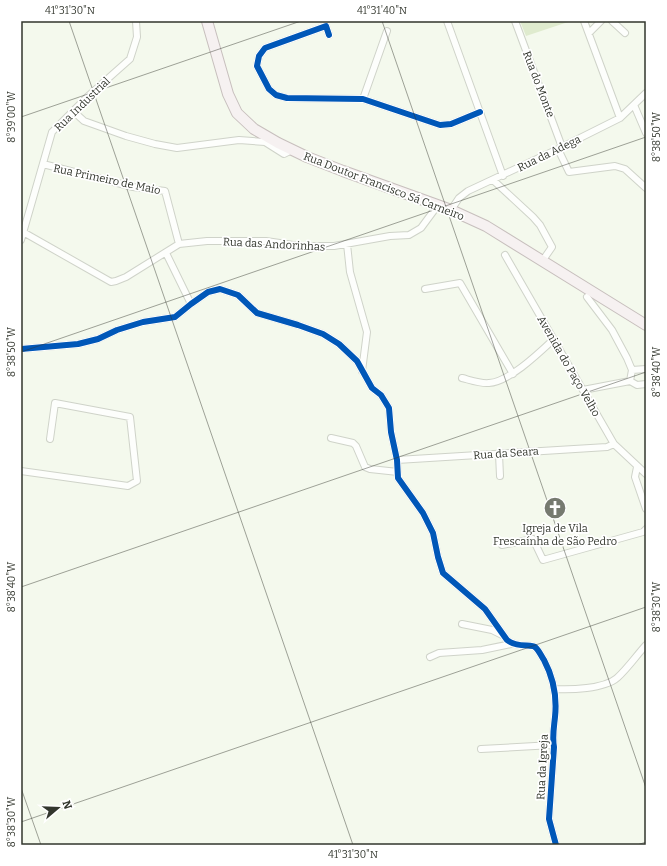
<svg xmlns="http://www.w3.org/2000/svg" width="667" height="866" font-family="Bitter,serif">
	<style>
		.green { fill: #dfebce }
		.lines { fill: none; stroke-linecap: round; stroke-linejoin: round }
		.minor-casing { stroke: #cfd3c9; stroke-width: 8 }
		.primary-casing { stroke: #c7bfbd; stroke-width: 12 }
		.minor { stroke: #fdfefc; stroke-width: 6 }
		.primary { stroke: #f6f1f1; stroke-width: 10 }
		.cycleway-casing { stroke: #fff; stroke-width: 8 }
		.cycleway { stroke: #0057b8; stroke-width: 6 }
		.ticks { fill: none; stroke: #32362d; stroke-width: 1; stroke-opacity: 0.45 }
		.labels { text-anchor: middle; stroke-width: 3.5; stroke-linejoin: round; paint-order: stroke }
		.street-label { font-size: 11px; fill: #32362d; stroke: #fff }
		.poi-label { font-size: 11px; fill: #32362d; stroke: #fff }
		.neatline { fill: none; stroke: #32362d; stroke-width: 1.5 }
		.ticks-label { font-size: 10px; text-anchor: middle; fill: #32362d }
	</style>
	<rect width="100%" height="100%" fill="#f4f9ed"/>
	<path class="green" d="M520,21H571L526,36Z"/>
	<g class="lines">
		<g class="minor-casing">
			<path id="minor" d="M447,21L503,176
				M515,21L562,147
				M584,21L620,118
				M612,21L625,33
				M589,33L601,21
				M329,35L326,26L265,48L259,56L257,66L269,89L276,95L287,98L363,99L440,125L451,124L480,112
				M363,99L387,31
				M634,105L646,133
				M73,111L84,121L126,136L155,144L177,148L239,140L265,142L284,154L292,150
				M558,149L569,172L615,166L625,169L646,188
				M43,164L133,187L165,191L179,244
				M493,180L533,217L540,225L552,247L543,260
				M451,210L459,198L468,191L558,149L620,118L646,93
				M23,232L111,282L116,281L126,277L179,244L207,241H266L300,246H334L390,236L409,235L421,228L438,205
				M21,240L52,132L86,98L130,59L137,37L136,21
				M347,244L350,272L367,332L362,371
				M166,253L191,304
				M505,255L614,444L646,474
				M425,289L460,283L513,374
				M587,297L612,330L627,358L632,370L630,381
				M21,349L78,344L98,339L117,330L143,322L175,317L191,304L208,292L220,289L238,295L257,313L298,325L323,334L339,344L357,361L372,388L381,395L389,408L391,432L397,460L398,478L423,513L433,533L438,557L443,573L485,609L507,640C517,648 531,644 535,647C539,650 541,656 544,660C553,677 557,698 555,717C554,727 552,737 554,747L549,819L556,845
				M632,370L646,369
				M462,378C470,380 481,384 489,383C509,382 539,353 554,339
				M583,390L630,381L637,385L646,384
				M331,438L353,443L356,446L365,467L370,469L398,472
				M499,454L500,476
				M397,460L607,447L614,444
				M637,467L635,477L646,509
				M21,471L128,486L137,481L130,417L55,403L50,439
				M502,545L533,539L543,560L643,532L646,529
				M462,624L492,630L502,635
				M430,657L439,653L482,650L511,644
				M554,689C570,690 604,689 617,678C628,668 636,656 646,645
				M481,749L553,745"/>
		</g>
		<g class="primary-casing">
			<path id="primary" d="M207,21L228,94L237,113L254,129L278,143L307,157L343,171L451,210L486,226L646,325"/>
		</g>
		<use href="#minor" class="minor"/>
		<use href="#primary" class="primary"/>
		<g class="cycleway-casing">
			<path id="cycleway" d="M329,35L326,26L265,48L259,56L257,66L269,89L276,95L287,98L363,99L440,125L451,124L480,112
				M21,349L78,344L98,339L117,330L143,322L175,317L191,304L208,292L220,289L238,295L257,313L298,325L323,334L339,344L357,361L372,388L381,395L389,408L391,432L397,460L398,478L423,513L433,533L438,557L443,573L485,609L507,640C517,648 531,644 535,647C539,650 541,656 544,660C553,677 557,698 555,717C554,727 552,737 554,747L549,819L556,845"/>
		</g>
		<use href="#cycleway" class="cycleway"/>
	</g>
	<path class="ticks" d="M69,21L353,845M382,21L646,788M21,117L301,21M21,352L646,137M21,587L646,372M21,788L41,845M21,822L646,607M637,845L646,842"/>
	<defs>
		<g id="church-disc" transform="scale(1.15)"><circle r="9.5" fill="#767a70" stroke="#fff"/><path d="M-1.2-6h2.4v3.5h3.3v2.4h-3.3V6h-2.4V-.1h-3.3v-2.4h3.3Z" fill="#fff"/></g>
	</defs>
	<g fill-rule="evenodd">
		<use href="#church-disc" x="555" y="508"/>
	</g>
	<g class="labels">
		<g class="street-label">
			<text transform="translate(539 84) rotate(69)" y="4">Rua do Monte</text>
			<text transform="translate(82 104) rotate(-44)" y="4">Rua Industrial</text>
			<text transform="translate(549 153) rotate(-26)" y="4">Rua da Adega</text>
			<text transform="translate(107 179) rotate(12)" y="4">Rua Primeiro de Maio</text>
			<text transform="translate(384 186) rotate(21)" y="4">Rua Doutor Francisco Sá Carneiro</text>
			<text transform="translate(274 244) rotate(3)" y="4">Rua das Andorinhas</text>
			<text transform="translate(569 366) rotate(60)" y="4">Avenida do Paço Velho</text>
			<text transform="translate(506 453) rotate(-4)" y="4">Rua da Seara</text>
			<text transform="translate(542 767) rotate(-87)" y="4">Rua da Igreja</text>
		</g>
		<g class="poi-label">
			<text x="555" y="532">Igreja de Vila<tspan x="555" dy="13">Frescaínha de São Pedro</tspan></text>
		</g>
	</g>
	<rect width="667" height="866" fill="none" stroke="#ffffff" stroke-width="44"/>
	<g transform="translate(58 808) rotate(71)" stroke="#ffffff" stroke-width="3" paint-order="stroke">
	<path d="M0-3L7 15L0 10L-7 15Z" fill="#32362d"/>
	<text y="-6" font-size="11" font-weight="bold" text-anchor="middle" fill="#32362d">N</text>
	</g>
	<rect x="22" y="22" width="623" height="822" class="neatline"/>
	<g class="ticks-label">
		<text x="70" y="14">41°31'30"N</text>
		<text x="382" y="14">41°31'40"N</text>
		<text transform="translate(11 117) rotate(-90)" y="4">8°39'00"W</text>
		<text transform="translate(656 137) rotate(-90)" y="4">8°38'50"W</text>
		<text transform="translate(11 352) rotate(-90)" y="4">8°38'50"W</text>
		<text transform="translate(656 372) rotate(-90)" y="4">8°38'40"W</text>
		<text transform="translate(11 587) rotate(-90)" y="4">8°38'40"W</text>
		<text transform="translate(656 607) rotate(-90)" y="4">8°38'30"W</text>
		<text transform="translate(11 822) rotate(-90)" y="4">8°38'30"W</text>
		<text x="353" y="858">41°31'30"N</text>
	</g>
</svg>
